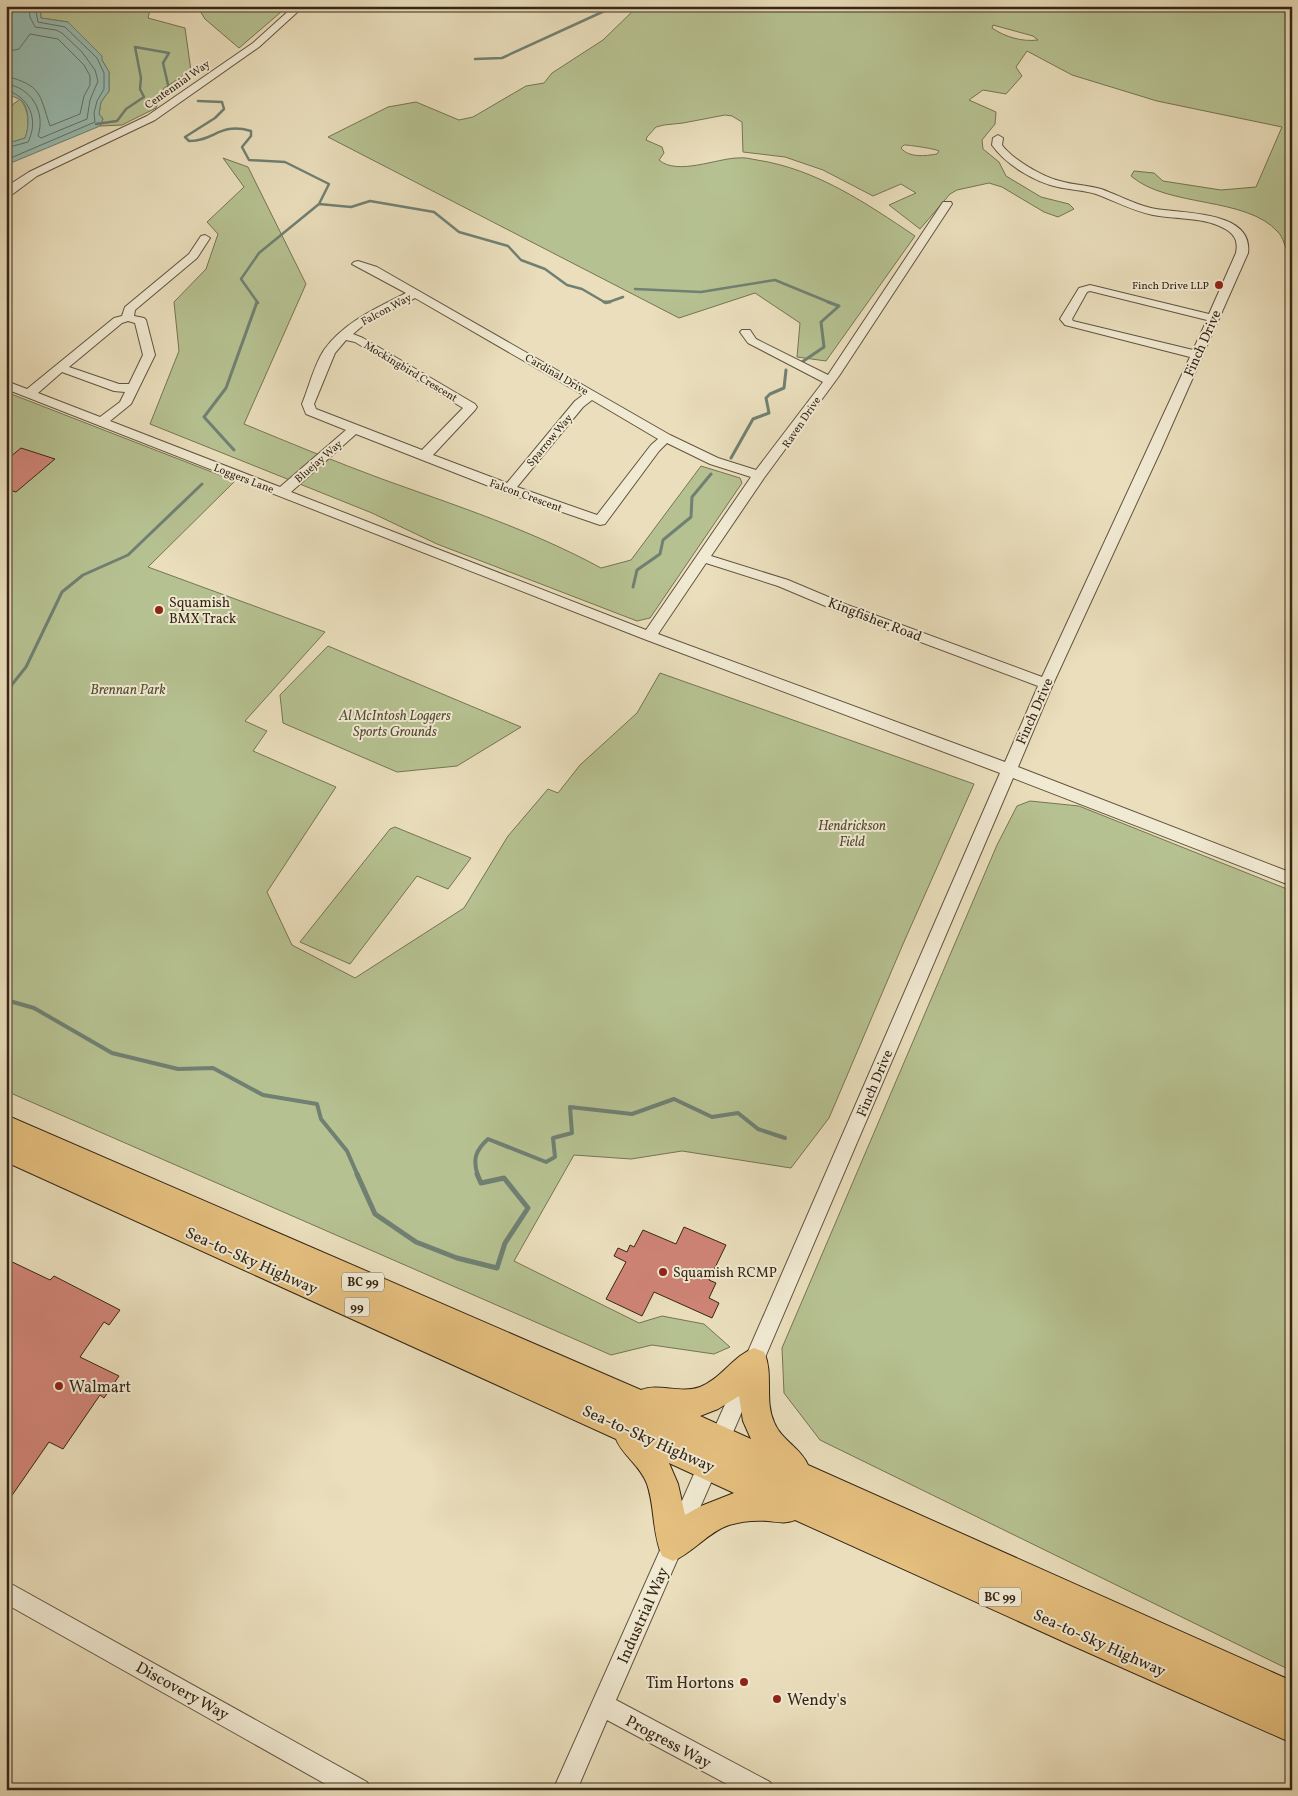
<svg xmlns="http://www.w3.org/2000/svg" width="1298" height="1796" font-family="Vollkorn,serif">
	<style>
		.green { fill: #b6c191; stroke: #767453; fill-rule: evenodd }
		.water { fill: #98bcb2; stroke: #708073 }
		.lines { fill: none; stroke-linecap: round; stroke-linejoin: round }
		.shore { stroke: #667164; stroke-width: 1 }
		.stream-far3 { stroke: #708073; stroke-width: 2.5 }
		.stream-far2 { stroke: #708073; stroke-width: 3 }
		.stream-far1 { stroke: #708073; stroke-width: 4 }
		.stream { stroke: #708073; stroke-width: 5 }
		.building { fill: #cf8476; stroke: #352615 }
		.minor-casing { stroke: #62543f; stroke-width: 2 }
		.highway-casing { stroke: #352615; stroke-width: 2 }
		.minor { fill: #f1ead3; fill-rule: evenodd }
		.highway { fill: #e5bf7e; fill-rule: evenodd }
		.poi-dot { fill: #8f2418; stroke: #f1ead3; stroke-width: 2 }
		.labels { text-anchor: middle; stroke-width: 4; stroke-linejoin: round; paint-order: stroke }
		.far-street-label { font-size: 11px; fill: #352615; stroke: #f1ead3 }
		.far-poi-label { font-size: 11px; fill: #352615; stroke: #f1ead3; text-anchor: end }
		.shield { fill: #f1ead3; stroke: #6d614e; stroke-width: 1 }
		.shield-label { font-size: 12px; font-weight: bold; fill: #352615 }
		.street-label { font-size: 14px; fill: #352615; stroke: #f1ead3 }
		.poi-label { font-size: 14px; fill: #352615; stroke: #f1ead3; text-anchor: start }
		.park-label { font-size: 14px; font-style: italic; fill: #554d34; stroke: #f1ead3 }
		.near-street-label { font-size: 16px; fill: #352615; stroke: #f1ead3 }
		.near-poi-label { font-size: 16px; fill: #352615; stroke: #f1ead3; text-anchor: start }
	</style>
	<rect width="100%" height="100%" fill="#eadebc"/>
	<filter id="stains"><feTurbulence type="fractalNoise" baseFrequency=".004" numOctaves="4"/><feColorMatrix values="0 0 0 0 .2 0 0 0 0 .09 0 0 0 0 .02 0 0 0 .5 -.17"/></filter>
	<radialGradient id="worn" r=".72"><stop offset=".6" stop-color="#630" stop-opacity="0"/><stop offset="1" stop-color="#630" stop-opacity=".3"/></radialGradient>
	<path class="green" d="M40,6H151L148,18L185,28L191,71L164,88L156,108L122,125L100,126L103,119L99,114L101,102L109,91V72L102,60L96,50L68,22L41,18Z
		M197,6H288L239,48L205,19Z
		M638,6H1292V254L1288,253C1285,247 1283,237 1278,232C1246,196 1168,208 1131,176L1134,171L1154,173L1163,181L1221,190L1256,187L1282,127L1157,101L1072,75L1027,51L1016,67L1022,76L1006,94L983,90L969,100L996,112L995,124L982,140L983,149L999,162L1006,176L1041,197L1069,204L1074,209L1058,217L1044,212L1002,187L989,183L957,190L950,194L920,229L889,205L916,193L901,184L873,196L823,170L785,157L743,152L742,122L732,116L725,115L683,123L664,125L656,127L647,137L646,140L662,147L664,153L659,160C677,176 718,158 738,158C744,157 751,159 757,160C816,169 866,203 915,236L826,361L797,357L800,323L755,293L679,318L328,137L388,107L416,102L459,120L473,117L526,86L544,83L552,73L603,40ZM993,25L1033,36L1038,40C1022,42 1005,37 992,28ZM904,145C910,145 936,149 939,151L937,154C925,156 909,158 901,148Z
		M20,99C29,109 30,126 25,138L6,144V110Z
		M223,158L248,167L306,284L244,424C290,443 336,462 382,479C457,506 531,530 601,568L631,560L701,466L740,478L742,483L650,618L637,621L437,544L372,513L150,424L179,351L174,302L206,269L218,234L207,222L244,187Z
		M6,392L235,481L148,567L325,632L245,721L267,731L253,751L336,787L267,892L292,945L355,978L464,908L508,836L548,789L558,793L580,765L637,713L660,673L974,784L903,944L829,1118L791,1168L682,1151L631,1159L574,1155L514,1261L639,1323L662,1316L704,1324L730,1347L714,1354L652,1345L611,1355L6,1091Z
		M328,646L521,727L457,766L397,772L283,723L280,695Z
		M1030,801L1079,806L1292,891V1671L820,1440L784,1393L782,1348L997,845L1017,806Z
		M395,827L471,858L448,889L417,876L350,964L300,942L390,829Z"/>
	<path class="water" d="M6,6H40L41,18L68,22L102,56V60L109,72V91L101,102L99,114L103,119L100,126L6,165V144L25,138C29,128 30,110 22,101C18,98 11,96 6,94V36L11,30L6,27Z"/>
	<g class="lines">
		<path class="shore" d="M6,52L19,49L30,34L58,39L84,65L90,76V85L84,96L80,114L50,126C39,93 42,86 6,76
			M6,84C31,87 46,112 38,136L41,138L87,119L90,100L98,81L95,70L82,52L62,33L56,30L35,27L30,17L29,6
			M6,90C30,97 39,120 28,142L6,148
			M6,160L95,122L94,113L97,101L104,89V73L97,58L65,27L38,22L35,6"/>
		<path class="stream-far3" d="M475,59L502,58L611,8L626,7
			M198,101L222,102L224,109L215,118L185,137L189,141C215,141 219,122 251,131V136L242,147L249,160L285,162L329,184L319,204L259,253L241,279L258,303
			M96,124L117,121L126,109L144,97L140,89L141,78L135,47L169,53L163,63L169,89
			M319,204L351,207L370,201L434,212L459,232L508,246L521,260L545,269L567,285L582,289L606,303
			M635,289L701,292L775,280L831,303
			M606,303L623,297"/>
		<path class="stream-far2" d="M604,302H610
			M802,362L824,347L821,322L839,306L828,302
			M234,450L204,417L226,388L257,302
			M731,458L753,419L769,413L766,398L770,394L784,388L786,370
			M633,587L637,570L660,554L663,540L691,517L692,497L711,474
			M10,687L26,667L62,592L83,575L128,555L202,484"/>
		<path class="stream-far1" d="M6,692L11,686
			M6,1000L34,1008L112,1053L178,1069L213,1068L263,1095L317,1104L321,1119L347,1151L358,1176
			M478,1176C472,1159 476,1150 488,1139L546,1162L555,1157L553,1138L572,1133L570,1107L632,1114L674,1099L712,1117L738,1113L758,1129L785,1138"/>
		<path class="stream" d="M357,1174L375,1214L416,1242L457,1258L497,1268L505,1243L528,1208L504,1178L481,1183L477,1174"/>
	</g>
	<path class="building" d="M21,448L55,459L16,492L6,489V456L10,457Z
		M684,1227L726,1245L709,1280L716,1283L709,1298L719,1303L712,1318L654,1292L642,1316L606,1299L626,1262L614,1256L618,1248L627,1252L630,1245L634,1247L643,1230L676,1244Z
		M6,1259L50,1280L54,1276L120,1310L109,1325L104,1322L80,1357L119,1376L104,1398L100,1395L63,1449L49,1442L6,1504Z"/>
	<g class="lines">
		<g class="minor-casing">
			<path id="minor" d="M294,6H304L259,47L155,120L37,176L6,199V189L12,183L29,172L147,116L253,43Z
				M998,135L1003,138L1002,145C1012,159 1043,177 1060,181C1073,185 1087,185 1101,189C1118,195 1134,204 1151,208C1177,214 1254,209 1248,253L1160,452L1053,684L1018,767L1292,873V886L1013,778L737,1423L616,1700L770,1782L774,1790H738L607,1720L577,1790H553L723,1409L1000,773L644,639L6,389V381L27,389L114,318L122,316L125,307L189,254L201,236L205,235L210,238L197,258L135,310L134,316L144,318L146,320L155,355L131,404L110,421L280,487L346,430L306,414L302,404C309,387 314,365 324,350C344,322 377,308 406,293L352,264L354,262L358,261L377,267L670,435L718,458L756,470L823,382L748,343L740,332L742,330H750L756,339L828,375L943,202H951L952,204L839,376L764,478L711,556L788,580L845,604L1042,677L1190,357L1065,325L1060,319L1079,288L1090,285L1209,314L1236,253C1238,243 1236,236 1227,230C1204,216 1178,220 1153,215C1133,211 1115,201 1096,194C1083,190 1071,190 1058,187C1035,182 1006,165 992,145L993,138ZM1090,291L1207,320L1193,350L1073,321L1072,319L1087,292ZM415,298L583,395L575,401L507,483L433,455L475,410L477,407L475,404L363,338L353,334L367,322ZM128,321L135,323L143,355L129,384H119L69,367L122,323ZM346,340L355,342L463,408L422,450L316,409L314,404L335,353ZM62,372L114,391L125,392L120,402L100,417L38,393ZM592,400L658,439L651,445L597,515L517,487L583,407ZM356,434L504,492L600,525L605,524L659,451L667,443L710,464L751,477L646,630L291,492ZM706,563L778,586L835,610L1038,686L1005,762L658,634Z
				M6,1581L367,1782L371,1790H336L6,1604Z"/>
		</g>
		<g class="highway-casing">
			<path id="highway" d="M6,1115L641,1390C658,1383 681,1394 700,1387C721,1379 733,1356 754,1348L764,1352C774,1374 764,1400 774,1422C781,1440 801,1448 808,1465L1292,1681V1743L1071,1645L795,1520C785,1524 778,1522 768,1521C755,1520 742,1521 729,1525C708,1532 694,1552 673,1561L662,1556C652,1533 655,1507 647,1484C640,1465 622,1455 616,1439L6,1162ZM739,1396L743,1421L751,1439L700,1416L718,1409ZM669,1463L734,1493L701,1506L685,1515L678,1484Z"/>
		</g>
		<use href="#minor" class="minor"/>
		<use href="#highway" class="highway"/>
	</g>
	<g class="poi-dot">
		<circle cx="1219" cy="285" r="5"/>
		<circle cx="159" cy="610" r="5"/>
		<circle cx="663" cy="1272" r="5"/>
		<circle cx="59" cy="1386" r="5"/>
		<circle cx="744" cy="1682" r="5"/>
		<circle cx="777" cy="1699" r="5"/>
	</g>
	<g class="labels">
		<g class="far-street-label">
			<text transform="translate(177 84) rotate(-35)" y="4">Centennial Way</text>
			<text transform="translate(386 309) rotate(-28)" y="4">Falcon Way</text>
			<text transform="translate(411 371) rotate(31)" y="4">Mockingbird Crescent</text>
			<text transform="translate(557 374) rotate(30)" y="4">Cardinal Drive</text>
			<text transform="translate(801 422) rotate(-56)" y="4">Raven Drive</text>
			<text transform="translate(549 440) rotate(-50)" y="4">Sparrow Way</text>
			<text transform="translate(318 461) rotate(-41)" y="4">Bluejay Way</text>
			<text transform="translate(244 478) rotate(21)" y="4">Loggers Lane</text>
			<text transform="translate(526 495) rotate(20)" y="4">Falcon Crescent</text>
		</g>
		<g class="far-poi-label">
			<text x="1209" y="289">Finch Drive LLP</text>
		</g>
		<g class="shield">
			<rect x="342" y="1272.5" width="42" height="19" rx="4"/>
			<rect x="344.5" y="1297.5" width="25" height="19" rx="4"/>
			<rect x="979" y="1587.5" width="42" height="19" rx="4"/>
		</g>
		<g class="shield-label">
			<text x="363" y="1286">BC 99</text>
			<text x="357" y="1311">99</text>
			<text x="1000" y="1601">BC 99</text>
		</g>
		<g class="street-label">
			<text transform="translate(1202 343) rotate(-66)" y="5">Finch Drive</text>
			<text transform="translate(875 619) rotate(21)" y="5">Kingfisher Road</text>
			<text transform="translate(1034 711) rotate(-66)" y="5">Finch Drive</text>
			<text transform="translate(874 1083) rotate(-67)" y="5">Finch Drive</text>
		</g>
		<g class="poi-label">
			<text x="169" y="607">Squamish<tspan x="169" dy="16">BMX Track</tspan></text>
			<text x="673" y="1277">Squamish RCMP</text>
		</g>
		<g class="park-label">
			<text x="128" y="694">Brennan Park</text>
			<text x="395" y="720">Al McIntosh Loggers<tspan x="395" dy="16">Sports Grounds</tspan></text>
			<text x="852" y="830">Hendrickson<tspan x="852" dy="16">Field</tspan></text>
		</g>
		<g class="near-street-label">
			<text transform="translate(252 1260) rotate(24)" y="6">Sea-to-Sky Highway</text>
			<text transform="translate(649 1438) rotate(24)" y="6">Sea-to-Sky Highway</text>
			<text transform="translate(642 1615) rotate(-66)" y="6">Industrial Way</text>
			<text transform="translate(1100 1642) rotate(24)" y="6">Sea-to-Sky Highway</text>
			<text transform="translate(183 1690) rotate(29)" y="6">Discovery Way</text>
			<text transform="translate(669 1741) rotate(28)" y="6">Progress Way</text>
		</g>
		<g class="near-poi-label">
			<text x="69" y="1392">Walmart</text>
			<text x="734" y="1688" text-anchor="end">Tim Hortons</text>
			<text x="787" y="1705">Wendy's</text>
		</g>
	</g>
	<rect width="1298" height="1796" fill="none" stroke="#eadebc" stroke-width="25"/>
	<rect x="8" y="8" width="1283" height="1781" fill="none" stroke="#352615" stroke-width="2.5"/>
	<rect x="12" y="12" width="1273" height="1771" fill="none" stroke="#352615"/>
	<rect width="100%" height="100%" filter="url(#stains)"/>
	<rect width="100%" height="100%" fill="url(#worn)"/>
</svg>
